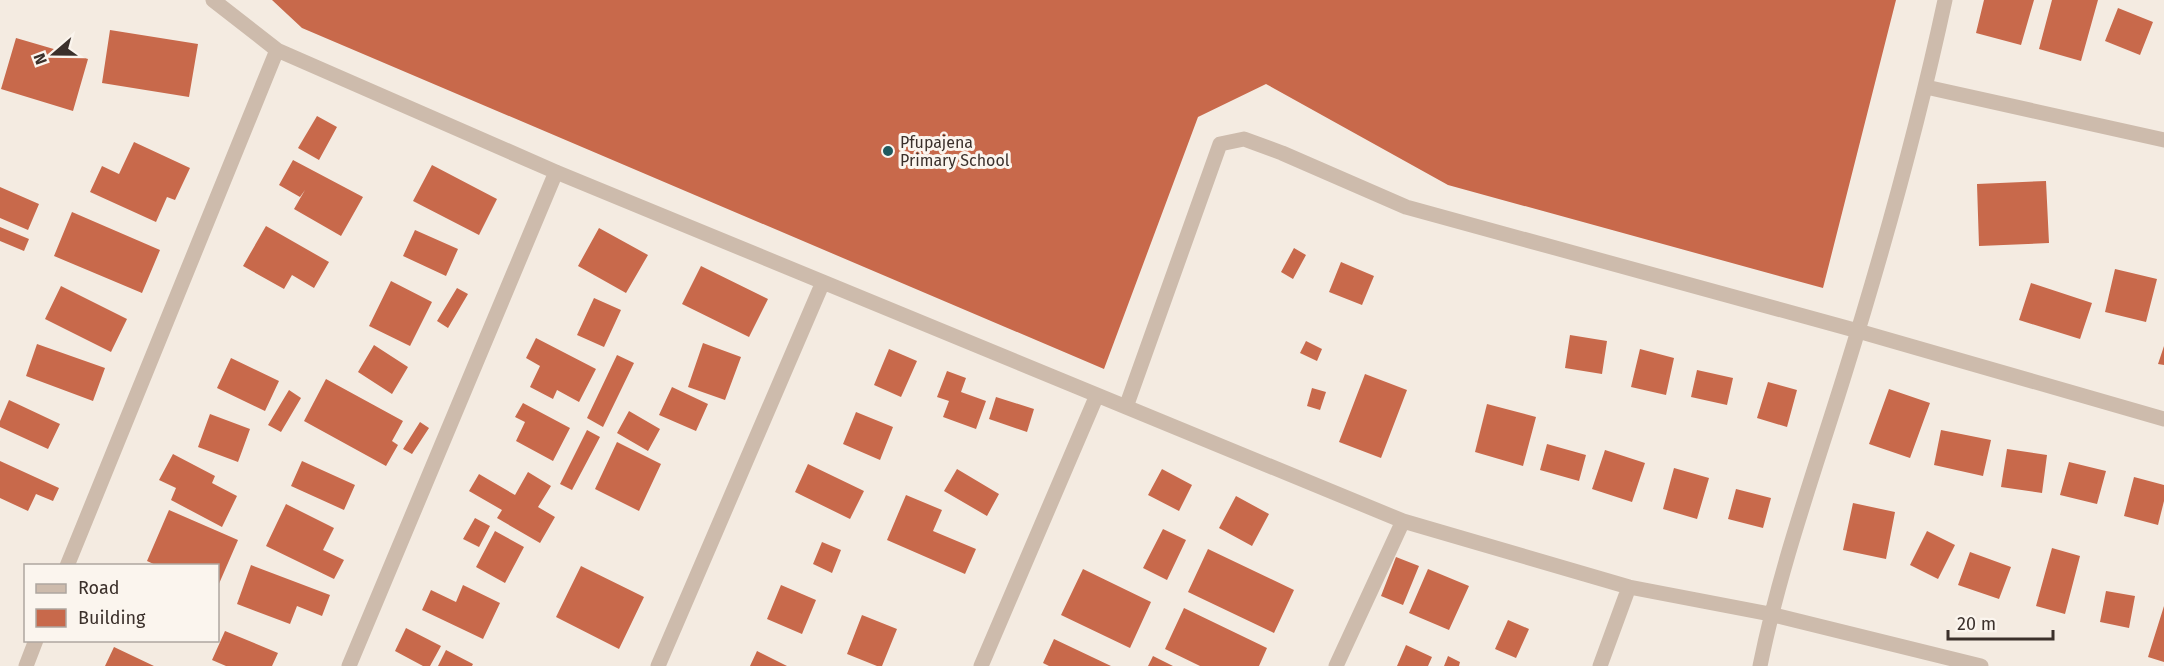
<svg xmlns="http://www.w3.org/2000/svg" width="2164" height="666" font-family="'Fira Sans',sans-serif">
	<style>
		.building { fill: #c8694b }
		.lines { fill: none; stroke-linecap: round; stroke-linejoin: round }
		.minor { stroke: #cdbbac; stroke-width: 15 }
		.poi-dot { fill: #1f5a5e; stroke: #fbf5ee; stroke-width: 2 }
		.labels { text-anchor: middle; stroke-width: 6; stroke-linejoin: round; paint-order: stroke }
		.poi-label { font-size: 16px; fill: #3b302b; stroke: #fbf5ee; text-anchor: start }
	</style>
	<rect width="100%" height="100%" fill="#f4ebe1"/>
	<path class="building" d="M272,0H1896L1823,288L1448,185L1266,84L1198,117L1104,369L302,28Z
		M1984,0H2034L2021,45L1976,33Z
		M2052,0H2098L2081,61L2039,49Z
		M2118,8L2153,22L2140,55L2105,41Z
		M110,30L198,44L189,97L102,83Z
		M16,38L88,59L73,111L1,89Z
		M317,116L337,127L319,160L298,148Z
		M134,142L190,168L175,200L167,197L156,222L90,192L102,166L119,174Z
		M293,160L363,197L341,236L294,209L305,190L300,197L279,185Z
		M432,165L497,199L479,235L413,201Z
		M2046,181L2049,243L1979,246L1977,184Z
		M0,187L39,204L28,230L0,218Z
		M72,212L160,250L142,293L54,256Z
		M266,226L329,262L314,288L292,275L284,289L243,266Z
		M0,227L29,239L24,251L0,241Z
		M599,228L648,255L626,293L578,266Z
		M415,230L458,249L446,276L403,256Z
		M1294,248L1306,255L1293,279L1281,272Z
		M1341,262L1374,276L1362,305L1329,292Z
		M701,266L768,299L749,337L682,304Z
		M2115,269L2157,279L2146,322L2105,312Z
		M391,281L432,302L410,346L369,326Z
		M2031,283L2092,303L2080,339L2019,320Z
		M61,286L127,319L111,352L45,319Z
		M457,288L468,294L448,328L437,321Z
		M594,298L621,310L604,347L577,335Z
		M1570,335L1607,341L1602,374L1565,368Z
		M536,338L596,369L579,402L557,390L553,399L530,387L540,366L526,358Z
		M1306,341L1322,349L1317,361L1300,353Z
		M703,343L741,357L725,400L688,387Z
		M37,344L105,368L93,401L26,376Z
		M374,345L408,367L392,394L358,372Z
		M2164,346V365L2158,364Z
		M889,349L917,361L901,397L874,385Z
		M1640,349L1674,358L1666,395L1631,387Z
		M617,355L634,363L603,427L587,418Z
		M231,358L279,381L265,411L217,388Z
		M1697,370L1733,378L1727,405L1691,397Z
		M947,371L966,378L961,392L986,401L976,429L943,417L949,401L937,397Z
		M1365,374L1407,390L1381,458L1339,442Z
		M326,379L403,421L392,441L398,445L386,466L304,421Z
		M1768,382L1797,390L1787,427L1757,418Z
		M672,387L708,404L696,431L659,415Z
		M1312,388L1326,392L1320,410L1307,406Z
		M1889,389L1930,403L1910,458L1869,444Z
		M289,390L301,398L281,432L268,425Z
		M996,397L1034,409L1027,432L989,419Z
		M9,400L60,424L48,449L0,427V421Z
		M523,403L570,428L553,461L516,441L525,422L515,417Z
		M1487,404L1536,417L1523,466L1475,452Z
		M629,411L660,429L648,451L617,433Z
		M856,412L893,427L880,460L843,444Z
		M210,414L250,429L238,462L198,447Z
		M420,422L429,428L412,454L403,449Z
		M587,430L600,437L572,490L560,484Z
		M1941,430L1991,440L1983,476L1934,465Z
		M617,442L661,464L639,511L595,489Z
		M1547,444L1586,455L1579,481L1540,470Z
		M2007,449L2047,455L2042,493L2001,487Z
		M1605,450L1645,463L1632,502L1592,489Z
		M173,454L215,476L212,483L237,496L222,527L171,500L176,488L159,480Z
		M0,461L59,488L53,501L36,494L28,511L0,498Z
		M302,461L355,485L344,510L291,486Z
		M2069,462L2106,471L2097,504L2060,495Z
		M808,464L864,491L850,519L795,492Z
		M1674,468L1709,478L1697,519L1663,509Z
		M957,469L999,494L987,516L944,491Z
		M1162,469L1192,485L1179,511L1148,495Z
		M528,472L551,486L538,507L555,517L540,543L497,518L502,510L469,491L479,474L515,495Z
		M2134,477L2164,485V501L2158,525L2124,516Z
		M1736,489L1771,498L1763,528L1728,519Z
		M906,495L942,510L933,531L976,549L965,574L887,540Z
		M1236,496L1269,514L1252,546L1219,528Z
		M1853,503L1895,512L1886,559L1843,550Z
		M286,504L334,528L323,550L344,560L334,579L266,546Z
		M169,510L238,540L218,586V566H158L147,561Z
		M475,518L490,526L479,547L463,539Z
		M1163,529L1186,540L1167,580L1143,568Z
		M495,531L524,547L505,583L476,567Z
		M1927,531L1955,545L1938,579L1910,565Z
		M822,542L841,550L832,573L813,564Z
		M2052,548L2080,556L2065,614L2036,606Z
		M1208,549L1294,590L1274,633L1188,592Z
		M1970,552L2011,567L1999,599L1958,585Z
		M1396,557L1419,566L1403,605L1381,596Z
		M251,565L330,595L322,616L297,606L290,624L237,604Z
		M581,566L644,597L619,649L556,617Z
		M1083,569L1151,602L1130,648L1061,615Z
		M1428,569L1469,586L1449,630L1409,613Z
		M463,585L500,603L483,639L422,610L431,590L456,602Z
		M781,585L816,600L802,634L767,619Z
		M2106,591L2135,596L2129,628L2100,622Z
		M2164,606V662L2148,657Z
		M1184,608L1267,648L1259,666H1200L1165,649Z
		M862,615L897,629L882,666H877L847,654Z
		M1508,620L1529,629L1516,658L1495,649Z
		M406,628L441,646L430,666H423L395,651Z
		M225,631L278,653L272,666H226L212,660Z
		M1054,639L1111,666H1049L1043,663Z
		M1406,645L1432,657L1428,666H1397Z
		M114,647L154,666H105Z
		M446,650L473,664L472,666H438Z
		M757,651L787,666H750Z
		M1153,656L1173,666H1148Z
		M1448,656L1460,662L1459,666H1444Z"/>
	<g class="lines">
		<path class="minor" d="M213,0L277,50L556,172L1403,521L1629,587L1770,614L1981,666
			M1926,87L2164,140
			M1126,407L1220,144L1244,139L1282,153L1406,207L1858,331L2164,419
			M67,566L277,50
			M26,666L36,640
			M349,666L556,172
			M658,666L823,282
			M981,666L1097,395
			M1336,666L1403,521
			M1600,666L1629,587
			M1760,666C1780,567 1815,470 1845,373C1883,251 1918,126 1945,0"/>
	</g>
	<circle class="poi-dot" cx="888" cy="151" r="6"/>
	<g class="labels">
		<g class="poi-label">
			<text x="900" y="148">Pfupajena<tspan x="900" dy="18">Primary School</tspan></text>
		</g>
	</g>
	<rect x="24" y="564" width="195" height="78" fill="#fbf5ee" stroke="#aea6a0" stroke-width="1.5"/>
	<rect x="36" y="584" width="30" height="9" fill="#cdbbac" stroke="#aea6a0" stroke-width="1.5"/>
	<text x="78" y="594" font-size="18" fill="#3b302b">Road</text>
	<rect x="36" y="609" width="30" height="18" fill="#c8694b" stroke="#aea6a0" stroke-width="1.5"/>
	<text x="78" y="624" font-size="18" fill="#3b302b">Building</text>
	<g transform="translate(54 54) rotate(250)" stroke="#fbf5ee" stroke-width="4.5" paint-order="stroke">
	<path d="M0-4.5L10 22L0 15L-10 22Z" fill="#3b302b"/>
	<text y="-9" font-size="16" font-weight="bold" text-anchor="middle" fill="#3b302b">N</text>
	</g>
	<path d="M1948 630v9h105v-9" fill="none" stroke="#3b302b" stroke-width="3"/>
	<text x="1957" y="630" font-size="18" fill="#3b302b" stroke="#fbf5ee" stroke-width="4.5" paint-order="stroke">20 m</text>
</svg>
